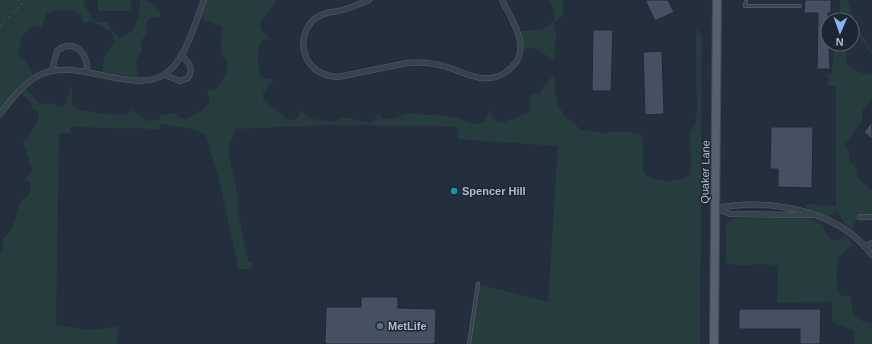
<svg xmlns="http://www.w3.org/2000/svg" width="872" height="344" font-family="Arial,sans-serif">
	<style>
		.green { fill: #263c3f }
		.building { fill: #455162; stroke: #1f2835 }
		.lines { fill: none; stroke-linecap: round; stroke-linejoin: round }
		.lane-casing { stroke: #565f6c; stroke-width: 4 }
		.street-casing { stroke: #565f6c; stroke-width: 6 }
		.primary-casing { stroke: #414a57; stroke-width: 10 }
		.path { stroke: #44595c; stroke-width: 1; stroke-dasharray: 3 3; stroke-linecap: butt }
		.lane { stroke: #38414e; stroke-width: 2.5 }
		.street { stroke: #38414e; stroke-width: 5 }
		.primary { stroke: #56606e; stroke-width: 8 }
		.culture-dot { fill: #0f9aa8; stroke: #1d2633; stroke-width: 1.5 }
		.service-dot { fill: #5c6f8a; stroke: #1d2633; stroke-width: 1.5 }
		.labels { text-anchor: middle; stroke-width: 3; stroke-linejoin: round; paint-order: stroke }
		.street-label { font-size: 11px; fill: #b4bcc9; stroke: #1d2633 }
		.poi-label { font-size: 11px; font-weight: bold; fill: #b4bcc9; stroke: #1d2633; text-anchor: start }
	</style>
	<rect width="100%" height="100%" fill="#242f3e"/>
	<path class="green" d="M0,0H84L83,5L90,13L92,19L96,22H107L110,28L119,37C136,37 141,13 140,0L149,1L160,11V17H153L148,19L146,26L147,32L140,43L142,51C134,60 136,67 139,77L102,72L104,58L114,42L112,32L91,21L83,23L81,15C72,9 55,8 46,14L42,28L33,26C22,31 17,48 19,58L26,62L34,76L23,86L40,104L51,103L62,108L66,104L71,84C73,90 71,104 72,105C77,112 116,116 125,115C128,115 130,112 132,110L146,121L160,119V116L176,113L178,117L185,119L203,110L210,102L207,91L216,89C222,80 230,71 226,59L221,56C222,51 221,47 221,42C221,36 224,34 222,27L197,17L202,0H277L260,22V28L270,39L262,40C256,50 257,69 262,78L273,80L263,93V99L288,120L296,119L302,111C307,121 325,120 335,122L342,117L369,123L375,121L378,114C389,127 402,111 415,114C426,116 438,114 449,116C461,118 472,127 484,122L490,111L494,121L501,123L528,113L531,108L530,94H539L554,74L556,98L558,105L566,118L582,130L606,133L612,131L639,133L643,139V170C645,173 646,176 649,177C659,182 684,183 691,173L690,132L695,125L697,110L696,29L702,35L700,344H470L472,316L478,284L548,302L558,146L459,139L458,138L459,132L457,127L443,126L324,125L236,129L228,148L229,155L239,202L237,208L248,261L252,263V269H236L238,267L220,183L206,135L191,129L160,124V129L70,127V133H59L56,325L92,330L118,326L117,344H0V256L3,246L2,239C14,232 16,214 20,202C28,197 32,192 30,182L24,179L29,176L32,171L23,141L28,138L39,117L38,112L32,108L31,102L19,92L0,113Z
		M98,0H131V11H98Z
		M549,0H563V14L554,23L556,37L554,60L534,48L522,47L519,31C528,31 552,30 555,18C556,12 551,5 549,0Z
		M840,0H847L856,25L872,51V55L855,30L852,29V20H840Z
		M834,44H847L846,62C851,69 863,75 872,75V100L863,109L862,120L845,145L849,151V162L855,165L858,179L872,190V216C859,216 856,217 852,230L846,227L837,211L829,217L808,210L805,204L836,206V87L827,85L829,78L827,74L832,73Z
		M733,218L811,219L823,225L827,236L834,241L845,236L853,244L838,258L836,283L840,295L851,297L853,313L862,321L872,324V344H854L855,331L832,322V301L777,303L778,265L756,264L746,266L726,263V223Z"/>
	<path class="building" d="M645,0H668L674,12L655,21Z
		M805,0H831V13H828L830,69H817L818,13H804Z
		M593,30H613L611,91H592Z
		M662,51L664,114L645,115L643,52Z
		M872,122V139L864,132Z
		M771,127H813L812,188L778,187V169H770Z
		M361,297H398V308L436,309L435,344H325L326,307H361Z
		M739,309H821L820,344H800V329H739Z"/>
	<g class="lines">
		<g class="lane-casing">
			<path id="lane" d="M746,0L745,6H800
				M469,344L478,284"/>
		</g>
		<g class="street-casing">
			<path id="street" d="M369,0C361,3 354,7 346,9C338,12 329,11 321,15C306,22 299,41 306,57C312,71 324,76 338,77L407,63C420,62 434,63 447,67C470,75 491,88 512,67C532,48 512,20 502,0
				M52,70L57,51C74,37 89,54 87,72
				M165,75L180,81L188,78C194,69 189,62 181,55
				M0,114C10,101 21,86 36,77C75,52 139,102 171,69C187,54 196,20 204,0
				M715,208C768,198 838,209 872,255
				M716,208L730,214L811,215
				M860,217H872
				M864,246L872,243"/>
		</g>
		<g class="primary-casing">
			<path id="primary" d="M714,344L717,0"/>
		</g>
		<path class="path" d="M0,27L25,0"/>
		<use href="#lane" class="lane"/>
		<use href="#street" class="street"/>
		<use href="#primary" class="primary"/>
	</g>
	<circle class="culture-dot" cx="454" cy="191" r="4"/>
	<circle class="service-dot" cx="380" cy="326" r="4"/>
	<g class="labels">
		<g class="street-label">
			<text transform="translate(705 172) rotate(-89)" y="4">Quaker Lane</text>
		</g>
		<g class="poi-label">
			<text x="462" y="195">Spencer Hill</text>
			<text x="388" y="330">MetLife</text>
		</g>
	</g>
	<g transform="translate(840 32) rotate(182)"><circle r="19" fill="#1d2633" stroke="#59626f"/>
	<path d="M0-3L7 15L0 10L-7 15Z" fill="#8ab4f8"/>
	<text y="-6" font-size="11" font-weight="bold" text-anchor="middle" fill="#b4bcc9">N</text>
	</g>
</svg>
